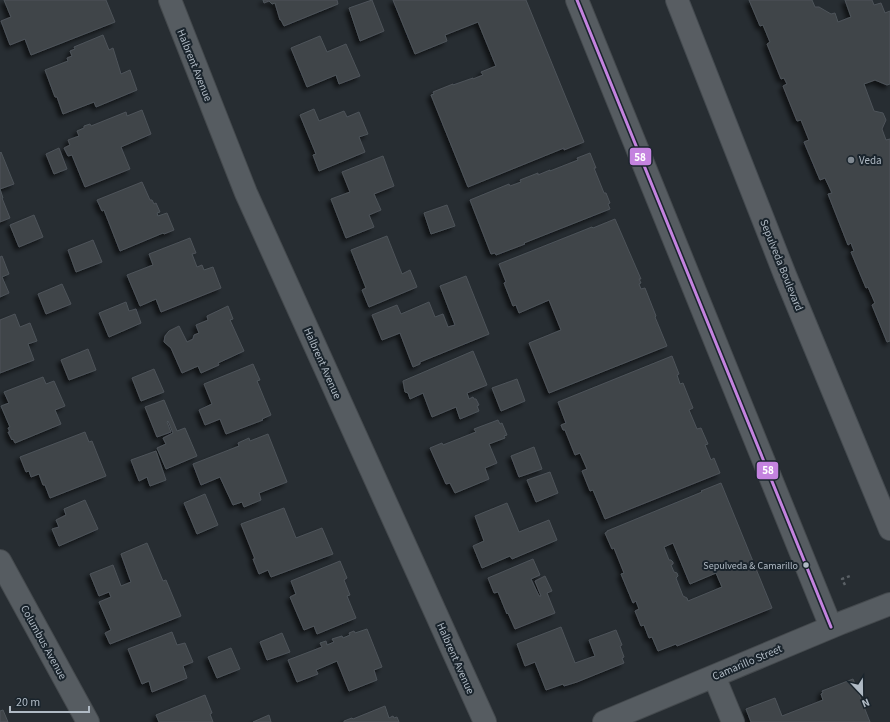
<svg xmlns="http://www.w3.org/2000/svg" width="890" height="722" font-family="'Source Sans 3',sans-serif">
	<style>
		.building { fill: #3f4449; stroke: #4e545a; fill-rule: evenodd; filter: url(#shadow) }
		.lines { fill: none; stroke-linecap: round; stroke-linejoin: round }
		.minor-casing { stroke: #44494d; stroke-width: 24 }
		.major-casing { stroke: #444a4f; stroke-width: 24 }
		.path { stroke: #5a6065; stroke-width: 2.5; stroke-dasharray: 3 3; stroke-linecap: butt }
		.minor { stroke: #565c61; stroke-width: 22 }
		.major { stroke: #585d62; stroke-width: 22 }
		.bus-1-casing { stroke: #1a242c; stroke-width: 6 }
		.bus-1 { stroke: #c483df; stroke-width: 3 }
		.poi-dot { fill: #808991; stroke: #1a242c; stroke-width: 1.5 }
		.bus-dot { fill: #b0bac4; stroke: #1a242c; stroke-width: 1.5 }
		.labels { text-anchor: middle; stroke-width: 4; stroke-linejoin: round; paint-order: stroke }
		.bus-label { font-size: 10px; fill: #b0bac4; stroke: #1a242c; text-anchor: end }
		.street-label { font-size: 11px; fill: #b0bac4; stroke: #1a242c }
		.poi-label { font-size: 11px; fill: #b0bac4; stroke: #1a242c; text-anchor: start }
		.line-badge { stroke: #1a242c; stroke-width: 1.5 }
		.badge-label { font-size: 11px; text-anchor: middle; font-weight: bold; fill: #fff }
	</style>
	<defs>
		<filter id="shadow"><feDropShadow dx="-3.5" dy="3.5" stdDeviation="2" flood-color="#0009"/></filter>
	</defs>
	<rect width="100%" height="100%" fill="#272d32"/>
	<path class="building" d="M4,0H106L115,22L31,55L25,39L10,45L1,21L11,17Z
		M263,0H337L338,4L284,26L281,20H280L275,3L272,4L269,1L264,3Z
		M372,0L384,31L360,41L349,8Z
		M393,0H526L584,142L564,150V148L468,187L431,95L434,94L433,92L453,84V85L473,78V79L483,75L481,72L496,66L478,22L445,35L447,41L415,54Z
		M749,0H812L815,7H819L831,14L835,13L838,22L851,17L845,0H872L874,5L881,3L885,13L890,11V84L887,85L875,80L864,84L874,111L883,113L886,120L882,129L886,140L890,139V341L887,342L872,305L875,303L868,287L866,288L851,252L854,251L851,243L848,245L828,194L832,193L825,178L820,180L804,142L809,140L801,120L797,121L783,86L787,84L784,78L781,79L767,44L770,42L763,25L760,26Z
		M103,35L109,50L113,48L121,74L130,70L137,90L96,107L94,102L63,114L57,97H55L45,70L68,61L67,58L72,56L70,51L75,49L74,47Z
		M320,36L327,52L346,44L360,76L339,84L336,75L307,87L291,48Z
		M314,109L319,121L344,111L347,117L359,112L368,134L359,137L365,152L319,171L313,155L316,154L300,115Z
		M142,110L151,134L121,147L130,169L85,187L72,155L68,156L64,148L70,145L68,140L79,136L77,131L84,128V126L90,124L91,126L126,112L127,116Z
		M59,148L67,169L54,174L46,154Z
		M1,152L14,184L0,189L3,198H2L10,218L0,222V153Z
		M590,153L596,168H594L604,193H606L610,203L608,204L610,209L524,243L525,244L496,255L495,253L491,254L470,200L509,184L510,186L521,182L520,180L538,173V175L550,170V171L578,160L577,158Z
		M383,156L394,186L374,194L381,210L369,215L374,227L346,238L331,199L350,192L342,172Z
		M142,182L150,200H152L154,204L156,203L160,212L157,213L158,216L167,213L174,230L164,234L163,233L120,251L104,210L102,211L97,200Z
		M447,205L455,226L431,234L424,213Z
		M34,215L43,237L19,247L10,225Z
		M615,219L641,279H639L641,283L639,284L641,289L645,288L656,316L655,317L667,346L549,393L529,343L561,330L549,300L519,313L516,305L513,306L504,283L506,282L499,264L592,227L593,228Z
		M387,236L402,274L410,270L417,287L369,307L362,290L366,288L351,250Z
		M190,238L196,253L192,254L197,267L202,265L204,270L213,267L221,288L161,312L156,299L140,306L127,275L153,265L149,254Z
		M93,240L102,262L76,272L68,250Z
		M2,256L9,274L2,277L9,293L0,297V257Z
		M466,276L489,334L420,362V364L413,367L400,333L382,340L372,315L397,305L401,314L429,302L435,317L443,314L448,327L455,325L440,286Z
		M62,284L71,304L46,314L38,294Z
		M126,302L129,311L136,309L141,323L109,337L99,313Z
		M228,306L233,319L230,320L244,351L218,363L219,365L201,373L198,366L182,373L171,348L164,342L165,336L169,331L179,326L187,342L193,339L194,335L199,333L196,325L208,320L207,316Z
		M15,314L20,327L30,323L37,341L28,344L34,360L0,373V320Z
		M88,349L96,370L69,380L61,360Z
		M473,351L487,385L467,393L469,399L473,397L474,399H476L479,405L477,406L479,411L460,419L456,407L432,417L423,393L410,399L408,393L405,392L403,381Z
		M672,356L679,374L677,375L680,384L683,383L693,408L689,410L697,429L701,428L708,444L705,445L711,460L714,458L720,473L605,519L593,490L590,491L582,471L587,469L580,453L575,455L565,430H563L561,425L566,423L558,402Z
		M253,364L260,380L257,381L271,415L262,419L263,420L226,434L220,419L205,425L199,410L212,404L204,384Z
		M154,369L164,392L141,401L132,378Z
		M43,377L46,384L54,381L65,406L55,410L61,424L15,443L13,439L12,440L8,432H10L8,428L10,427L1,406L9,403L4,392Z
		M517,379L525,401L501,411L492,388Z
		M164,400L177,431L185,428L197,456L166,469L157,448L166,444L163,438L173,433L168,421L167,422L171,432L157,437L145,407Z
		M498,420L500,424L502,423L507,435L504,436L505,438L489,444L497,463L485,468L489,479L455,493L450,483L446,484L430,448L442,443L443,445L476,432L474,429Z
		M85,432L89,442L92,441L106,476L50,498L45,485H43L39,474L31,477L29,471L26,472L20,457Z
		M268,434L287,482L259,493L261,500L244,507L242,502L233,505L220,477L201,485L193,464L239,446L238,443L249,438L250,441Z
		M534,447L542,469L519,477L511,456Z
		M156,451L166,480L150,486L147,477L139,481L131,460Z
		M550,472L558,493L536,502L527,480Z
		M721,483L772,608L677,646L676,644L658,651L652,637L649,638L644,625L641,626L635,611L639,609L636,601L633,603L621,574L624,573L614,548L612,549L605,533L607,532V531L702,492L701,491ZM673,543L690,584L716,573L722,587L688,601L687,598L683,596L676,578L678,576L677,573L674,572L671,565L673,564V562L671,560H669L664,547Z
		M205,494L218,525L197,534L184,503Z
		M85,500L98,529L59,546L52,529L59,527L56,520L66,515L64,509Z
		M507,503L519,532L549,520L557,540L512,559L510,556L482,568L473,546L484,541L475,516Z
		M284,508L296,538L322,528L333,554L271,577L268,570L259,574L253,559H255L241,524Z
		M147,543L163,581L166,580L181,616L110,644L105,633L111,630L99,602L111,597L109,592L99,596L90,574L113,565L121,586L131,582L121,554Z
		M533,559L540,575L531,579L539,596H541L535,581L545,576L552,591L547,593L555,613L515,629L508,613L507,614L498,592L494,593L488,578Z
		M340,561L347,578L344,580L350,595L347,596L356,618L317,634L314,626L304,630L290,597L296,594L291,581Z
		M561,627L575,663L595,656L589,640L616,630L622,645L620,646L624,657L622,658L624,663L577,682L564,686L563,684L546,690L535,662L525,666L517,644Z
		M367,629L382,667L374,670L377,680L349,691L337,661L316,670L318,674L297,682L288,660L322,647L320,643L326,641L327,645L334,642L332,639L342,636L343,638L350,635L349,633L354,631L355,633Z
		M172,632L177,645L185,643L193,662L183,666L187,678L152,692L149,681L142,684L128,649Z
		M282,633L290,652L267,660L260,642Z
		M231,648L240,669L217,678L208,657Z
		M853,679L870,722H751L746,709L775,698L782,716L823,700L821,694L823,693L822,691Z
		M205,695L212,713L210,714L213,722H159L156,715Z
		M385,706L389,718L393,716L394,718L397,717L399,722H344V721L352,718L353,719Z
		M3,710L8,722H0V711Z
		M269,715L271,722H253Z"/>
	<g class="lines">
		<g class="minor-casing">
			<path id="minor" d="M170,0L246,193L485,722
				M577,0L831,627
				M0,561L88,722
				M714,676L733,722
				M604,722L841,623L890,604"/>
		</g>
		<g class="major-casing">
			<path id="major" d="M677,0L785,275L890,529"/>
		</g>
		<path class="path" d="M845,585L842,579L850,576"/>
		<use href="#minor" class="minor"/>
		<use href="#major" class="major"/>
		<g class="bus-1-casing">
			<path id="bus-1" d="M577,0L831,627"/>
		</g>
		<use href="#bus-1" class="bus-1"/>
	</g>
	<circle class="poi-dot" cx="851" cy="160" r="4"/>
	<circle class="bus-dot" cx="806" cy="565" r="3.5"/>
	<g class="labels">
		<g class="bus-label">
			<text x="798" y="569">Sepulveda &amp; Camarillo</text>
		</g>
		<g class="street-label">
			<text transform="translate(195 65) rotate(68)" y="4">Halbrent Avenue</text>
			<text transform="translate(782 265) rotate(68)" y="4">Sepulveda Boulevard</text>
			<text transform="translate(323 363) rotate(66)" y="4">Halbrent Avenue</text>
			<text transform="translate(44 642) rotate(61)" y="4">Columbus Avenue</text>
			<text transform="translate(456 658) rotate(66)" y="4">Halbrent Avenue</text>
			<text transform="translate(747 662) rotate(-23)" y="4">Camarillo Street</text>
		</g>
		<g class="poi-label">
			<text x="859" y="164">Veda</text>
		</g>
	</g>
	<g class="line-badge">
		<rect x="629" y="147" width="23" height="19" rx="4" fill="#c483df"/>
		<rect x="756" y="461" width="23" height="19" rx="4" fill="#c483df"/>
	</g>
	<g class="badge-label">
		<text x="640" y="161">58</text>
		<text x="768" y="474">58</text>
	</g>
	<g transform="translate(862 694) rotate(158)" stroke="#1a242c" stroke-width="3" paint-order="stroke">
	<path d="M0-3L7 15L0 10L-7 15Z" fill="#b0bac4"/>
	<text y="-6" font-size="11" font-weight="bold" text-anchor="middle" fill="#b0bac4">N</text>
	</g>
	<path d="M10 706v6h79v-6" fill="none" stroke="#b0bac4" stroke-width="2"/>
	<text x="16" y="706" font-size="12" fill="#b0bac4" stroke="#1a242c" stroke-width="3" paint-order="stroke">20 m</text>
</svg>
